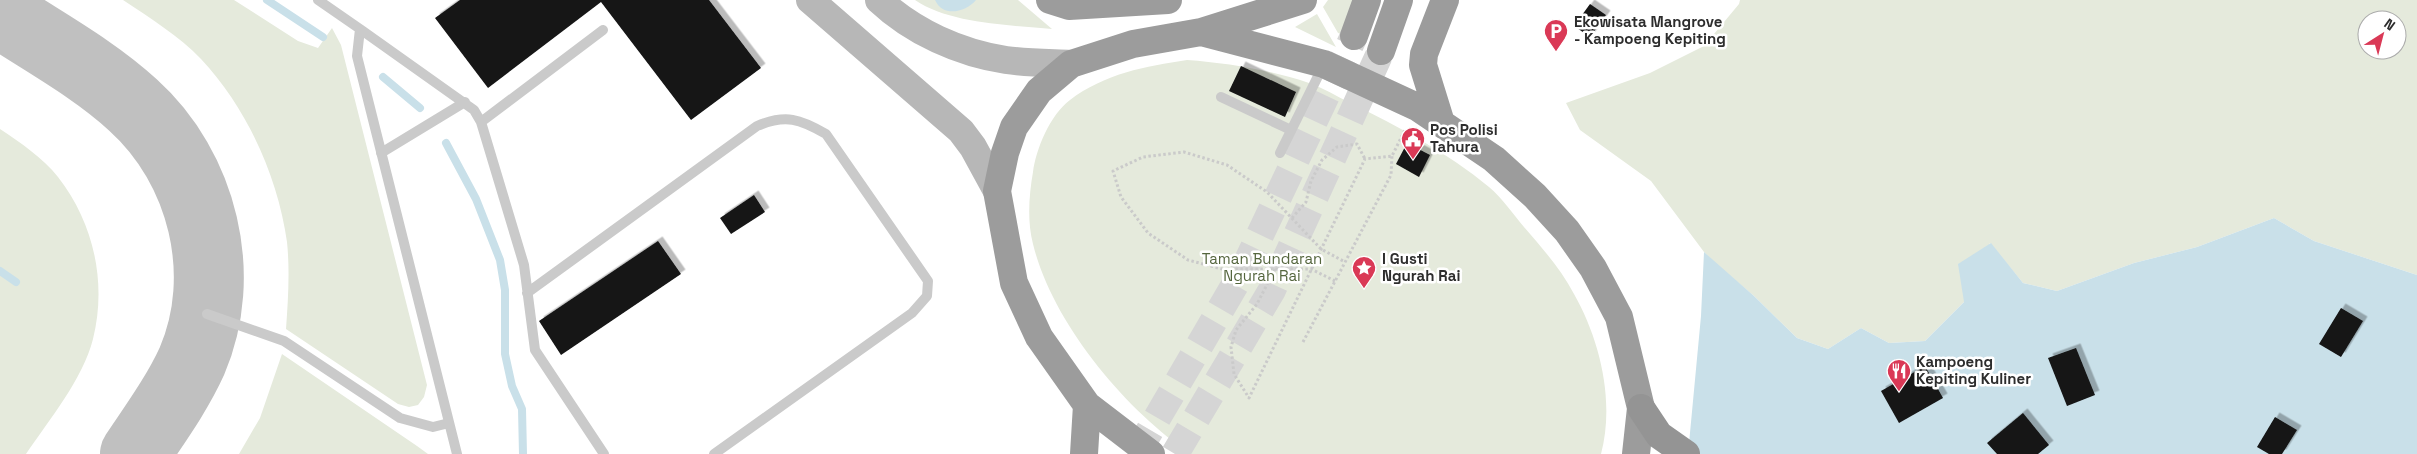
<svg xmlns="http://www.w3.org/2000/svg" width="2417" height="454" font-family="'Space Grotesk',sans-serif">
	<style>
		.green { fill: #e5eadc; fill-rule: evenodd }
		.water { fill: #c9e0e9 }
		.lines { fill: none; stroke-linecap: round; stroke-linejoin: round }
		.stream { stroke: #c9e0e9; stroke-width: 8 }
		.taxiway { stroke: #c0c0c0; stroke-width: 70 }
		.building { fill: #141414; filter: url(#shadow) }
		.trunk-tunnel { stroke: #d5d5d5; stroke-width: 28; stroke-dasharray: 28 14; stroke-linecap: butt }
		.path { stroke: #cacaca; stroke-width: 3; stroke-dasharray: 2.5 2.5; stroke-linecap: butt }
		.service { stroke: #cacaca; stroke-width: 10 }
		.secondary { stroke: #b7b7b7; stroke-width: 28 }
		.trunk { stroke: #9c9c9c; stroke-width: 28 }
		.motorway { stroke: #949494; stroke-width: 28 }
		.labels { text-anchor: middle; stroke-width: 5; stroke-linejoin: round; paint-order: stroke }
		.poi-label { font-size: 15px; font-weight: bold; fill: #2d2d2d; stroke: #fff; text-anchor: start }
		.park-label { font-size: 15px; fill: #55663e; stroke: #fff }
	</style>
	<defs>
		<filter id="shadow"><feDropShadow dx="4.5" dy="-4.5" stdDeviation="0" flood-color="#0004"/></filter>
	</defs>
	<rect width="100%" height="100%" fill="#fff"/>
	<path class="green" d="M123,0H234L298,41L318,48L332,28L341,45L427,385L424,397L418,405L409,407L398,404L286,329C288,301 290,271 287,242C278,177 247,108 201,59C179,36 150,18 123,0Z
		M915,0H1018L1052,29C1011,25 950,24 915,0Z
		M1328,0H1354L1341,34L1338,33L1323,7Z
		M1740,0H2417V275L2314,241L2274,218L2197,247L2134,263L2057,291L2023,283L1990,243L1964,302L1925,341L1889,343L1861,328L1828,349L1797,338L1754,296L1715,263L1704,252L1651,181L1580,130L1566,103L1650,73L1704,46L1739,4ZM2367,20H2397V50H2367Z
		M1317,14L1336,47L1295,27Z
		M1187,60C1228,63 1270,70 1309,83C1323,88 1337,96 1350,103C1398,126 1448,153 1489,187C1502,198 1513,214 1524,227C1542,248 1561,269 1574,294C1600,340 1615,401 1601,454H1191C1125,410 1052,322 1033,244C1027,221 1029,195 1033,172C1036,149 1050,115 1070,100C1104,74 1146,66 1187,60Z
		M0,129C21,143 43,158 58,177C94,223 107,283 93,339C83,379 49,420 26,454H0Z
		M282,354L417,446L428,454H239L260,418Z"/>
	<path class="water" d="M935,0H976C966,12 943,18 935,0Z
		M2274,218L2314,241L2417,275V454H1688L1701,316L1704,252L1754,296L1797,338L1828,349L1861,328L1889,343L1925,341L1964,302L1958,264L1991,243L2023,283L2057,291L2134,263L2197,247Z"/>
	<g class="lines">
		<path class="stream" d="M267,0L323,37
			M383,77L420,108
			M446,143L476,199L500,260L505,290V354L512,386L522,409L523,454
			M0,271L16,282"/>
		<path class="taxiway" d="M0,13C44,42 94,69 133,105C203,168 229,275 192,361C177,394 155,424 135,454"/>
	</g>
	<path class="building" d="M460,0H709L761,68L691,120L601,2L488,88L435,18Z
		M1590,4L1606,15L1590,37L1574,26Z
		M1241,66L1296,92L1285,117L1229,91Z
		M1407,143L1430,155L1419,177L1396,164Z
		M754,195L765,212L731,234L720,218Z
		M658,241L681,274L561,355L539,321Z
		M2341,308L2363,321L2341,357L2319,344Z
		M2076,348L2095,395L2067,406L2048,358Z
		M1925,366L1943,398L1899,423L1881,391Z
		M2023,413L2049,445L2038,454H1997L1987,443Z
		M2275,417L2297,430L2282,454H2269L2257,447Z"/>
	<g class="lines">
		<path class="trunk-tunnel" d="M1136,454L1243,271L1354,36
			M1175,454L1272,290L1381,51"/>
		<path class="path" d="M1292,218L1306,202L1311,181L1322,160L1337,147L1357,144L1365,159
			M1275,269L1257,304L1236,330L1231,347L1234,374L1249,398L1365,159L1392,156L1405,130
			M1335,281L1311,269H1222L1188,260L1148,233L1121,197L1113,171L1143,157L1184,152L1227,165L1267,192L1321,249L1345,262
			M1303,342L1391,175L1392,156"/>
		<path class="service" d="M318,0L360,29L357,56L457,454
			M360,29L474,110L481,122L524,265L535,350L604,454
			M1221,97L1291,130
			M481,122L603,30
			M381,153L465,102
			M1280,153L1323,66
			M527,293L757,126C786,114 800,119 826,134L928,281L927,296L912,313L714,454
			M207,314L284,341L400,418L433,427L449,423"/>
		<path class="secondary" d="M810,0L961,131L973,147L997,191
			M879,0C913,32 960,53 1006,60C1027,63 1050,63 1071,64"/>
		<path class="trunk" d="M1050,0L1069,6L1168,0
			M1201,32L1303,0
			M1354,36L1367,0
			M1381,51L1399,0
			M1441,123L1423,65L1424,54L1445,0
			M1084,454L1087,405
			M1151,454L1087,405L1039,337L1014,283L997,191L1005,153L1014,127L1039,91L1071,64L1133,44L1201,32L1324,64L1417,107L1494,159L1535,196L1567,231L1593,268L1619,317L1641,408L1636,454"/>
		<path class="motorway" d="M1641,408L1659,435L1686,454"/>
	</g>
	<defs>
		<g id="parking-pin" transform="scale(1.25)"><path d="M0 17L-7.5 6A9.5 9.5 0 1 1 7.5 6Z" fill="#da3956" stroke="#fff"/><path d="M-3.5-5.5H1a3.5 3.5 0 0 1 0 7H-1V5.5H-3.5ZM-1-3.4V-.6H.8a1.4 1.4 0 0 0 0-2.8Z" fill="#fff"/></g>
		<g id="civic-pin" transform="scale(1.25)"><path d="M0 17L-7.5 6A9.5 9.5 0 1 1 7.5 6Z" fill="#da3956" stroke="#fff"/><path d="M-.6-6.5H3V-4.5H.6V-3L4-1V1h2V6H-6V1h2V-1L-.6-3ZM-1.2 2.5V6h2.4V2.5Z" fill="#fff"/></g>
		<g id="sight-pin" transform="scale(1.25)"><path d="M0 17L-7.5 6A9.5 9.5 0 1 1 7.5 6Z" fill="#da3956" stroke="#fff"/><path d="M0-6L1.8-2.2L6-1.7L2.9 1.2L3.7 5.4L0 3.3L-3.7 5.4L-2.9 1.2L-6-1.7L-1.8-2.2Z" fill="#fff"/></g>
		<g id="restaurant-pin" transform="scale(1.25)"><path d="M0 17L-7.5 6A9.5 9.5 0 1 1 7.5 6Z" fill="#da3956" stroke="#fff"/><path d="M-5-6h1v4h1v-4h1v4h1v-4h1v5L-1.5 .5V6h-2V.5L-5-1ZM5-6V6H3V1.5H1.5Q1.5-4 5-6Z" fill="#fff"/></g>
	</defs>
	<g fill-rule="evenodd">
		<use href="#parking-pin" x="1556" y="31"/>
		<use href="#civic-pin" x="1413" y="139"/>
		<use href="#sight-pin" x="1364" y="268"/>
		<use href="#restaurant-pin" x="1899" y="371"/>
	</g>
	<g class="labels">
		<g class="poi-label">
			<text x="1574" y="27">Ekowisata Mangrove<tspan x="1574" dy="17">- Kampoeng Kepiting</tspan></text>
			<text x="1430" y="135">Pos Polisi<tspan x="1430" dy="17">Tahura</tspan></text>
			<text x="1382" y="264">I Gusti<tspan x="1382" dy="17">Ngurah Rai</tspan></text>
			<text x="1916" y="367">Kampoeng<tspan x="1916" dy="17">Kepiting Kuliner</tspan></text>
		</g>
		<g class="park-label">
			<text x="1262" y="264">Taman Bundaran<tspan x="1262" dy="17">Ngurah Rai</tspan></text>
		</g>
	</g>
	<g transform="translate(2382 35) rotate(36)"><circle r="24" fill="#ffffff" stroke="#ababab"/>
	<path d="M0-4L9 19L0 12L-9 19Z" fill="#da3956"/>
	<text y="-8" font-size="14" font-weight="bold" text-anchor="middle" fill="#2d2d2d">N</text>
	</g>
</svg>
